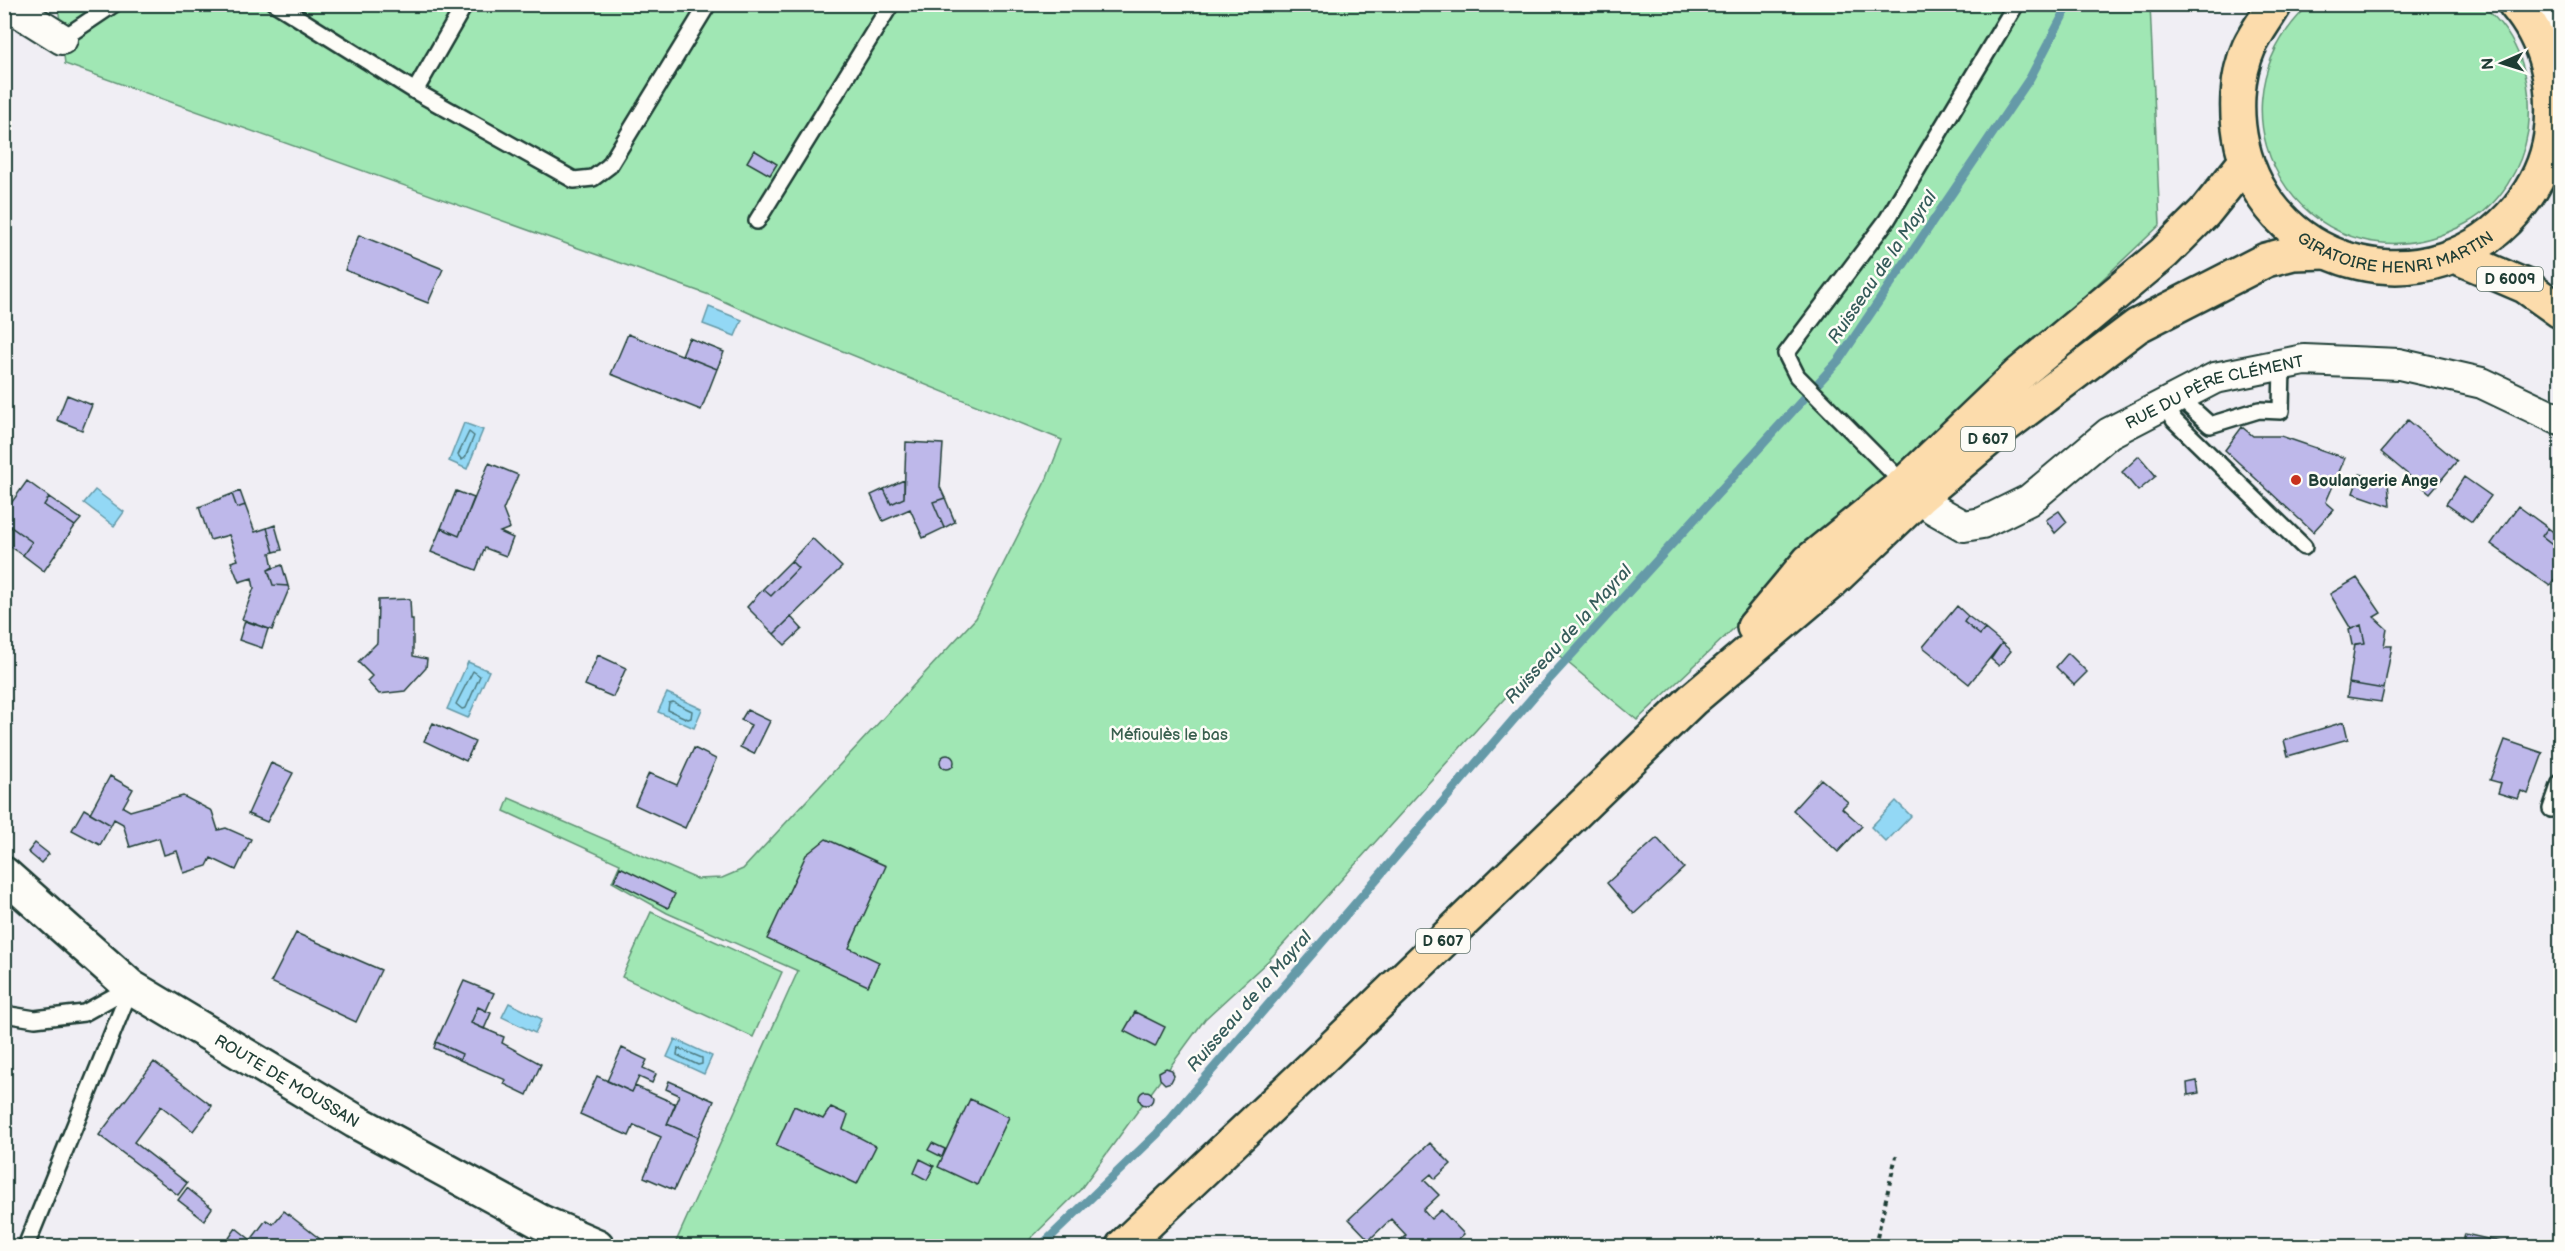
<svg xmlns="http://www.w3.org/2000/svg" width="2565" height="1251" font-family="'Balsamiq Sans',sans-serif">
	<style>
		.green { fill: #a0e7b4; stroke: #609274; stroke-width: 1.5 }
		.water { fill: #93d8f5; stroke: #659aa8; stroke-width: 1.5 }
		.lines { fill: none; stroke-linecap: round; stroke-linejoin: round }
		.shore { stroke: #4d7b81; stroke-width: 1.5 }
		.stream { stroke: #659aa8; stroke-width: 9 }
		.building { fill: #beb8ea; stroke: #1f3d34; stroke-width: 1.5 }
		.service-casing { stroke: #1f3d34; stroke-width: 20 }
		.minor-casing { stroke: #1f3d34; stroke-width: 34 }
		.tertiary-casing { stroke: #1f3d34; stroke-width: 38 }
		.secondary-casing { stroke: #1f3d34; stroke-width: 38 }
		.primary-casing { stroke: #1f3d34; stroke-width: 38 }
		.path { stroke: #1f3d34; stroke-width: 4; stroke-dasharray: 4.5 4.5; stroke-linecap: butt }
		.service { stroke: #fdfcf7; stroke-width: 15 }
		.minor { stroke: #fdfcf7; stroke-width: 30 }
		.tertiary { stroke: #fdfcf7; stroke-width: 33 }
		.secondary { stroke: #fdfcf7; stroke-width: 33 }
		.primary { stroke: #fcdcac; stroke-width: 33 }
		.poi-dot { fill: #c8321e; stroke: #fdfcf7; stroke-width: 2 }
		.labels { text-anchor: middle; stroke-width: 5; stroke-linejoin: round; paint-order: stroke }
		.shield { fill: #fdfcf7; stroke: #62766e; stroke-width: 1.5 }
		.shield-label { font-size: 15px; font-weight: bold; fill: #1f3d34 }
		.street-label { font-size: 16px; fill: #1f3d34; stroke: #fdfcf7 }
		.poi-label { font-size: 16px; font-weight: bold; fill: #1f3d34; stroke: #fdfcf7; text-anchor: start }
		.park-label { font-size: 16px; fill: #395f4e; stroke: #fdfcf7 }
		.water-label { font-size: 18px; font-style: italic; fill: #365c5b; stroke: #fdfcf7 }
	</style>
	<rect width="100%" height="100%" fill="#f0eef4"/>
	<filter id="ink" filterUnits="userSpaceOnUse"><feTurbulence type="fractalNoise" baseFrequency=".0167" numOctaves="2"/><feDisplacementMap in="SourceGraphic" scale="12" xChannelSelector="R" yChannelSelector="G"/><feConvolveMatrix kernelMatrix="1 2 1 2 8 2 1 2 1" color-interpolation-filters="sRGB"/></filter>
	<g filter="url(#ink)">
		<path class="green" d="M58,5H2150L2160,225L1637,720L1550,648L1269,960L1205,1019L1080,1190L1023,1246H674L798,971L667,913L612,882L620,864L504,811L509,798L697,879L722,878L743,869L976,618L1047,478L1062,440L756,316L712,296L65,64Z
			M2309,5H2482C2520,37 2534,83 2528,131C2522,168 2500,205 2467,223C2318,305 2188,120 2309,5Z
			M651,912L782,972L753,1037L622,977Z"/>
		<path class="water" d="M709,307L742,320L735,336L703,324Z
			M464,423L483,430L467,469L449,461Z
			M95,490L124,512L114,526L84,503Z
			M468,662L489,671L468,718L447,709Z
			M667,693L702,709L694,728L658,712Z
			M1896,801L1911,816L1886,842L1871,827Z
			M509,1003L542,1019L535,1033L502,1017Z
			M675,1039L712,1056L704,1074L667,1057Z"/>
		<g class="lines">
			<path class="shore" d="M469,432L474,436L465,458L462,460L458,455Z
				M473,671L480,676L466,708L462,709L456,704Z
				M673,702L692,711L691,718L688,719L668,710L669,703Z
				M678,1048L702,1058V1064L698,1065L677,1055Z"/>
			<path class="stream" d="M1041,1246L1157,1134L1533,697L1839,360L2030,78L2069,4"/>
		</g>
		<path class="building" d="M754,150L777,164L770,175L747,162Z
			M359,235L443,269L428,303L345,270Z
			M628,334L717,369L701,410L611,374Z
			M689,338L724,352L717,369L682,355Z
			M67,395L92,405L82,430L57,420Z
			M2408,420L2457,461L2430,493L2381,452Z
			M2242,427L2253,436H2281L2345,458L2326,502L2334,509L2313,532L2225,450Z
			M906,442L943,444L940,487L945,498L933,502L944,528L923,538L910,509L883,521L871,495L884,489L891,504L904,498Z
			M2139,456L2156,476L2138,491L2122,472Z
			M489,463L518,475L503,510L510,528L500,532L513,538L506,556L485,548L476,570L431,552L441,528L459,536Z
			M2360,474L2388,483L2390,506L2353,493Z
			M2464,477L2491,496L2472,522L2446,504Z
			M904,480V498L891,504L884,489Z
			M27,481L49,497L44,505L75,526L44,571L23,555L32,542L4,522V513Z
			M240,491L245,505L237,508L232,494Z
			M456,491L474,498L459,536L441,528Z
			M232,494L237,508L245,505L255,532L267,528L274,552L270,553L273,567L268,570L273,585L288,586L289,589L272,630L242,619L254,588L252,578L239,582L231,562L238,560L229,535L210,540L199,507Z
			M49,497L81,519L75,526L44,505Z
			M945,498L955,522L944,528L933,502Z
			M2518,506L2548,528L2542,536L2560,550V572L2550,586L2491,544Z
			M2059,511L2067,522L2055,533L2046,520Z
			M4,522L32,542L23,555L4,542L8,537L4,534Z
			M275,525L282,550L274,552L267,528Z
			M2548,528L2560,537L2555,546L2542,536Z
			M812,538L842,567L774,634L747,607L763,589L771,596L798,568L791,561Z
			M791,561L798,568L771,596L763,589Z
			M282,565L288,586L273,585L268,570Z
			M2357,578L2381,613L2374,617L2387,629L2384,646H2392L2384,689L2349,683L2355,644L2365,643L2361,625L2351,629L2330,594Z
			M410,599L411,619H413V656L427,659L426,668L405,691L379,694L367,681L372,676L358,662L377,643L378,600Z
			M1957,606L1968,616L1964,622L1980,635L1985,629L2002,643L1969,684L1923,647Z
			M1968,616L1985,629L1980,635L1964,622Z
			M791,617L802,629L785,645L774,634Z
			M245,621L268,629L262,648L239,640Z
			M2361,625L2365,643L2352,645L2349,630Z
			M2002,643L2011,651L1999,666L1991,659Z
			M2068,653L2087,672L2074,685L2056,667Z
			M598,655L626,668L613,697L585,685Z
			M2349,683L2384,689L2381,702L2347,697Z
			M747,710L770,721L754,754L740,747L751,725L741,720Z
			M2344,722L2348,739L2288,756L2284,740Z
			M433,723L475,742L466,761L424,741Z
			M2505,740L2543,753L2528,794L2521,791L2518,799L2498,793L2501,783L2490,780Z
			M694,748L716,759L685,828L635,805L649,773L677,785Z
			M940 762a7 7 0 1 1 14 0a7 7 0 1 1-14 0Z
			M271,763L293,773L267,822L248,814Z
			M110,776L133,789L123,807L130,811L183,796L212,811L218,830L226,828L251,839L236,870L211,858L207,866L184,873L177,851L164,855L159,838L130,847L123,824L114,819L111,825L90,813Z
			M1821,779L1848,802L1842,808L1862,826L1838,852L1793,810Z
			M84,809L111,825L100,845L72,830Z
			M1657,838L1684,868L1634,914L1607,883Z
			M826,839L886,866L849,948L879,962L868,986L767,939L806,855Z
			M35,843L49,854L41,863L28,852Z
			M620,867L675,894L668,908L614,881Z
			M296,933L381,970L356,1022L271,982Z
			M464,981L494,993L486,1011L478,1007L471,1023L504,1037L502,1043L541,1064L527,1095L504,1084L506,1080L460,1060L462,1054L436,1042Z
			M478,1007L491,1013L484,1029L471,1023Z
			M1135,1012L1165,1027L1155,1047L1124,1031Z
			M436,1042L462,1054L460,1060L434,1048Z
			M622,1048L647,1060L643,1068L656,1074L652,1083L639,1077L632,1092L607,1081Z
			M154,1062L212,1106L193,1131L161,1106L134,1142L187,1183L178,1195L99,1135Z
			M1166,1068L1172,1070L1174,1076L1171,1082L1165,1084L1160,1079L1159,1072Z
			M597,1076L632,1092L635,1086L676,1104L667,1124L698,1137L674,1190L644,1177L661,1137L634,1125L629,1136L580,1114Z
			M669,1081L714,1101L698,1137L667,1124L679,1095L666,1089Z
			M2197,1081L2199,1093L2188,1095L2187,1083Z
			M1139 1098a7 7 0 1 1 14 0a7 7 0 1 1-14 0Z
			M970,1099L1009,1117L977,1185L938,1167Z
			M794,1106L823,1119L831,1107L848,1115L843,1129L876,1146L857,1184L776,1146Z
			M932,1143L945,1149L942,1157L928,1150Z
			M1430,1143L1451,1164L1435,1179L1431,1174L1424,1180L1439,1195L1423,1210L1431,1219L1441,1210L1464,1234L1451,1246H1406L1400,1241L1406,1235L1391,1219L1369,1240L1349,1219Z
			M920,1159L934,1166L927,1180L914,1173Z
			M187,1188L212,1208L204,1220L178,1200Z
			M284,1211L329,1246H240L229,1238L236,1228L251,1240L266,1220L273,1224Z
			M2465,1234L2506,1243L2505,1246H2462Z"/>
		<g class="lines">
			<g class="service-casing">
				<path id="service" d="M276,4L415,91L574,180L593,178L609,166L708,4
					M62,39L114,4
					M415,91L465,4
					M757,221L891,4
					M2179,397L2210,425L2259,410L2281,411L2282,364
					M2167,403L2174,420L2304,547
					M1904,484L1797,376L1786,354L1887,220L2016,4
					M2551,809L2560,783
					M4,1014L35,1019L84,1013L131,987L26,1246"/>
			</g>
			<g class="minor-casing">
				<g id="minor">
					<path d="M6,4L62,39"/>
					<path id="s1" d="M1904,484L1934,509L1964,526L1982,523L2029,500L2109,433L2215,378L2304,360L2399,364L2482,383L2560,420"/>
				</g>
			</g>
			<g class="tertiary-casing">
				<g id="tertiary">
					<path id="s2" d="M4,874L131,987L355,1121L541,1222L597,1246"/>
				</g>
			</g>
			<g class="secondary-casing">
				<path id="secondary" d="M2539,41L2550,4"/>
			</g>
			<g class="primary-casing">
				<g id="primary">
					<path id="s3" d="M2275,4C2267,18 2256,32 2249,47C2236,76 2235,114 2242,145C2271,273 2435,310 2518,208C2535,187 2547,163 2551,135C2557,88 2547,41 2515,4"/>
					<path d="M2455,256L2525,286L2560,311"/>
					<path d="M1754,627L1809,561L1904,484L2018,375L2164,253L2205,212L2246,161"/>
					<path d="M1123,1246L1326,1054L1692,700L1829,584L1919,498L2002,428L2137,326L2266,260L2293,253L2327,252"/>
				</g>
			</g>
			<path class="path" d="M1875,1246L1896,1156"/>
			<use href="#service" class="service"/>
			<use href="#minor" class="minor"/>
			<use href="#tertiary" class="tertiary"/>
			<use href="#secondary" class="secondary"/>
			<use href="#primary" class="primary"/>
		</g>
	</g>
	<circle class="poi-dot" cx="2296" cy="480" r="6"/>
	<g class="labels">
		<g class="shield">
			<rect x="2477" y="267" width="66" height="24" rx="4.5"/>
			<rect x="1961" y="427" width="54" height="24" rx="4.5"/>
			<rect x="1416" y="929" width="54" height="24" rx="4.5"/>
		</g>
		<g class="shield-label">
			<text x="2510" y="284">D 6009</text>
			<text x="1988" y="444">D 607</text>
			<text x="1443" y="946">D 607</text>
		</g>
		<g class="street-label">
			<text dy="6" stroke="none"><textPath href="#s3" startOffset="362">GIRATOIRE HENRI MARTIN</textPath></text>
			<text dy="6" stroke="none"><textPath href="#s1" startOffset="363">RUE DU PÈRE CLÉMENT</textPath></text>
			<text dy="6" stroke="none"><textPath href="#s2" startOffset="352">ROUTE DE MOUSSAN</textPath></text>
		</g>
		<g class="poi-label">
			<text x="2308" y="486">Boulangerie Ange</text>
		</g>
		<g class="park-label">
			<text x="1169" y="740">Méfioulès le bas</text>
		</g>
		<g class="water-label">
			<text transform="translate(1882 267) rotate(-56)" y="6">Ruisseau de la Mayral</text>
			<text transform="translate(1568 634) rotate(-48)" y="6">Ruisseau de la Mayral</text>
			<text transform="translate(1249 1001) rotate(-49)" y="6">Ruisseau de la Mayral</text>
		</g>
	</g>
	<rect width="2565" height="1251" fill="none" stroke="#fdfcf7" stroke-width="24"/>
	<rect x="12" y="12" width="2541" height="1227" fill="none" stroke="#1f3d34" stroke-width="2" filter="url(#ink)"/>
	<g transform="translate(2502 63) rotate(267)" stroke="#fdfcf7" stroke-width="4.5" paint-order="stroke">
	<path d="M0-4.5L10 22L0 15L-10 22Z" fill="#1f3d34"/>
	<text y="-9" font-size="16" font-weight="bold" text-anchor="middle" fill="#1f3d34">N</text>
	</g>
</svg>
